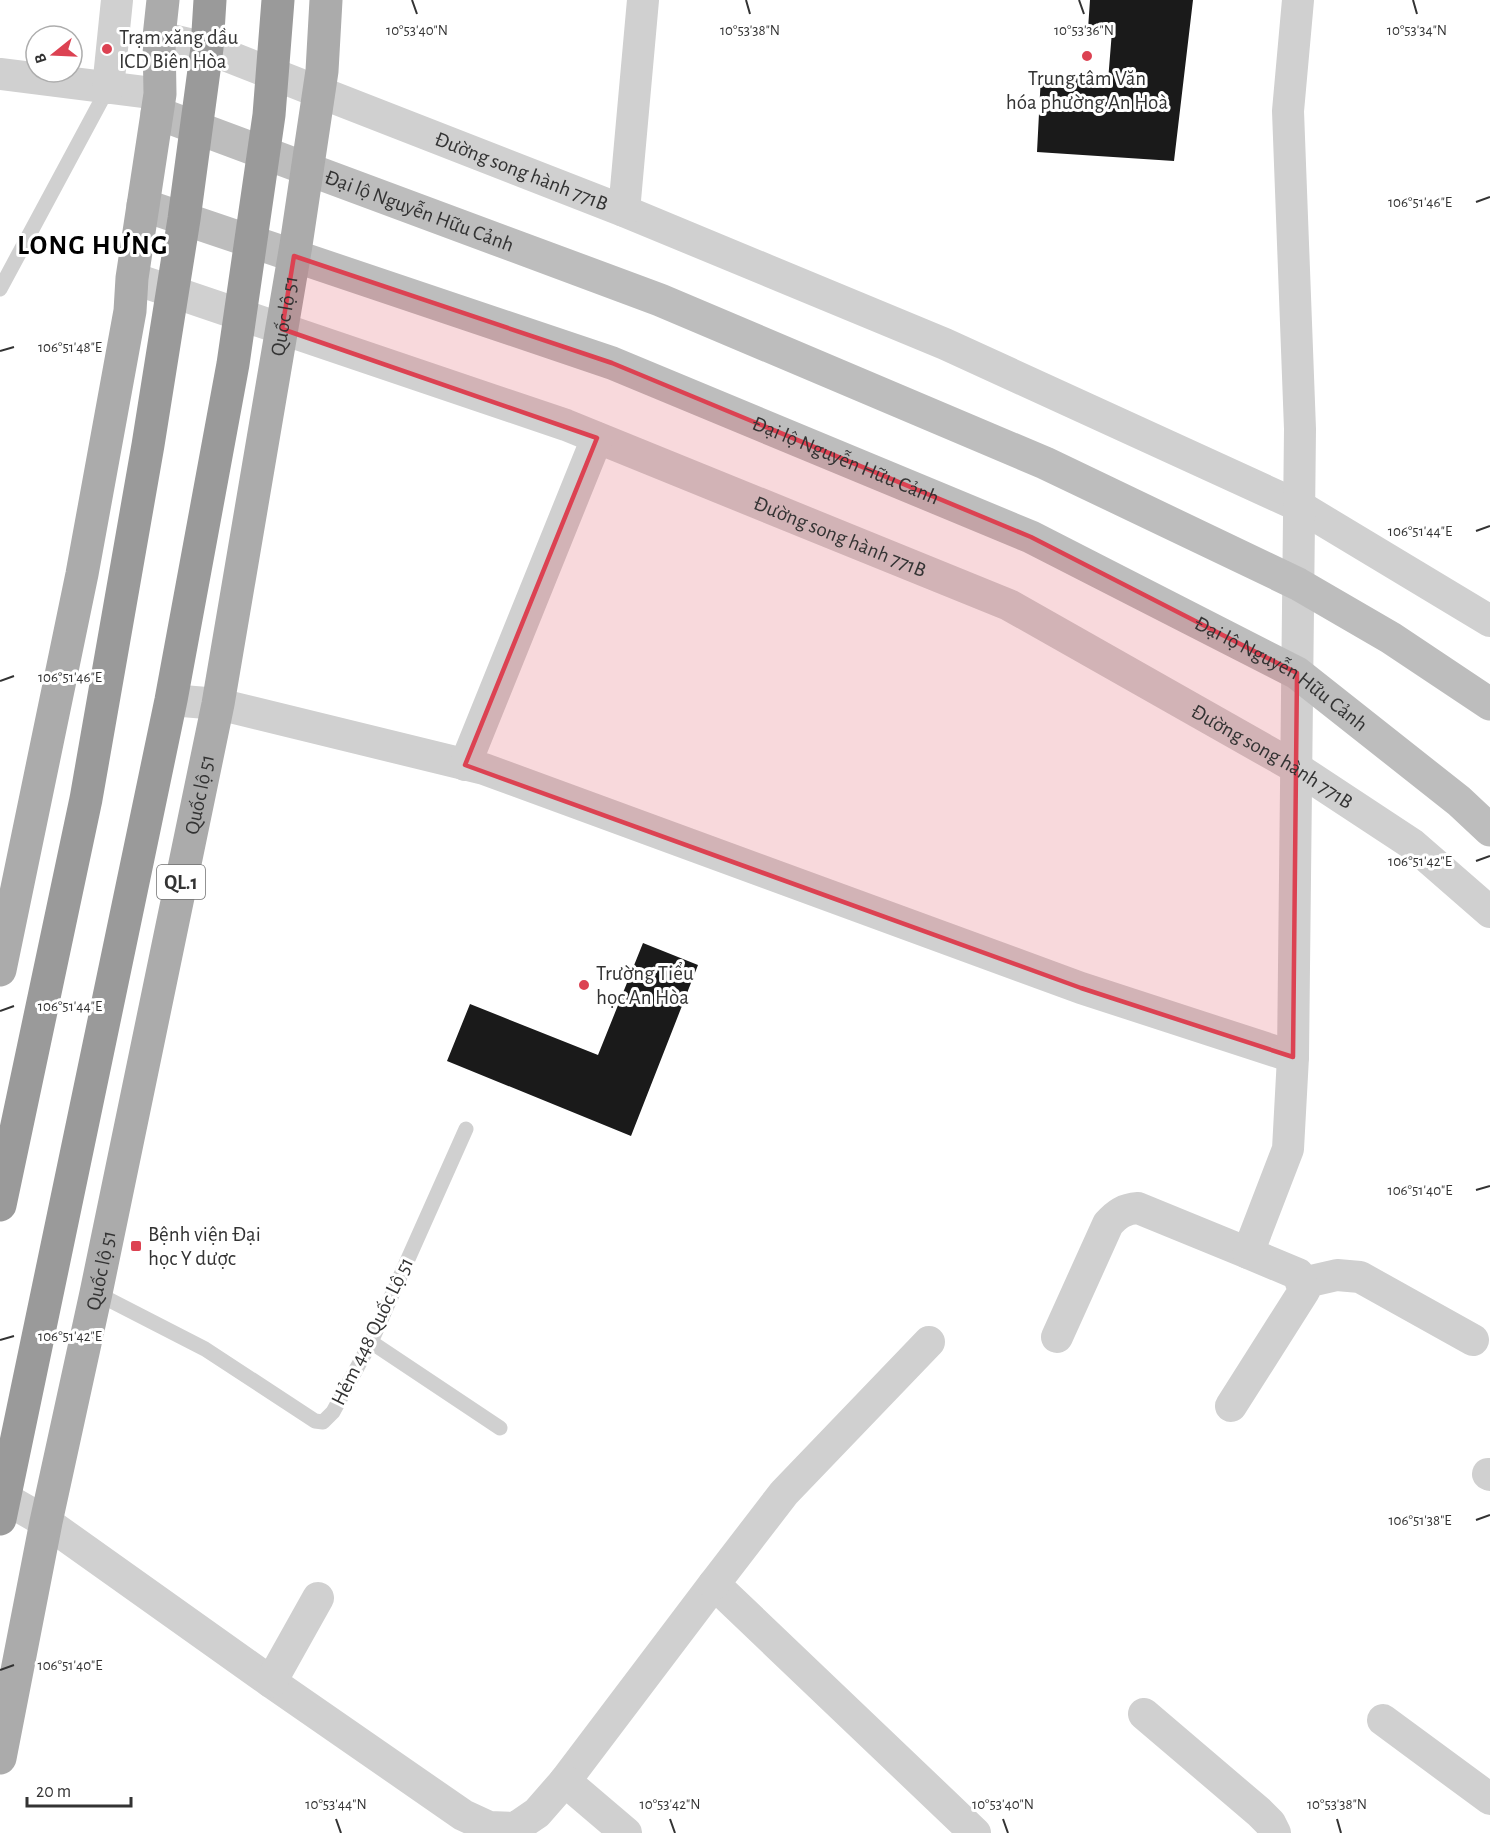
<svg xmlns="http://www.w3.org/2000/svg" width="1490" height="1833" font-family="'Alegreya Sans',sans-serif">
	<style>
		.building { fill: #1a1a1a }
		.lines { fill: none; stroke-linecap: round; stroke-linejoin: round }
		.lane { stroke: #d0d0d0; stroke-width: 15 }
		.street { stroke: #d0d0d0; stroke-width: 32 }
		.secondary { stroke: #bdbdbd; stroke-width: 33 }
		.primary { stroke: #ababab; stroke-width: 33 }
		.highway { stroke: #9a9a9a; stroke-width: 33 }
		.marked { fill: #dc4252; fill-opacity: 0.2; stroke: #dc4252; stroke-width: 4.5; stroke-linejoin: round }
		.ticks { fill: none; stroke: #333; stroke-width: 2 }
		.poi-dot { fill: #dc4252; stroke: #fff; stroke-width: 2 }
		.labels { text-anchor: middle; stroke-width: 6; stroke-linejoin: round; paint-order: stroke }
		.shield { fill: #fff; stroke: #707070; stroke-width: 1.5 }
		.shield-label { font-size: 20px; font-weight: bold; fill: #333 }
		.poi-label { font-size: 21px; fill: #333; stroke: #fff; text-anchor: start }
		.street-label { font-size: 21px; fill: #333; stroke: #fff }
		.district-label { font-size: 27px; font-weight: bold; letter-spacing: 1.5px; fill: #000; stroke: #fff }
		.ticks-label { font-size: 15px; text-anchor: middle; fill: #333; stroke: #fff; stroke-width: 6; stroke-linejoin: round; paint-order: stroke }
	</style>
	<rect width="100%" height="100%" fill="#fff"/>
	<path class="building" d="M1090,0H1193L1174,161L1037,152L1041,75L1108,81L1112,31L1088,29Z
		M643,943L698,965L631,1136L447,1061L470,1004L598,1055Z"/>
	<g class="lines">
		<path class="lane" d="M0,289L108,88
			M96,1293L205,1349L315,1421L323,1422L333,1412L371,1342L466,1129
			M371,1342L500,1428"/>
		<g class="street">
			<path id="s1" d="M159,37L207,48L319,92L624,211L945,344L1299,506L1490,621"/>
			<path d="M0,74L160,94"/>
			<path d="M108,88L117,0"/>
			<path d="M624,211L643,0"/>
			<path id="s2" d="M132,278L566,425L1009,605L1295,767L1412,844L1490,912"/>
			<path d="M171,700L218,704L484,769L1081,988L1293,1057"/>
			<path d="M465,765L597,438"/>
			<path d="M1302,1283L1337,1275L1360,1277L1473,1340"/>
			<path d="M1057,1337L1108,1224C1117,1214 1124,1209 1138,1208L1248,1253L1288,1149L1293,1057L1300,429L1288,111L1298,0"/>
			<path d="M1231,1406L1304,1291L1298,1274L1248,1253"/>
			<path d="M1488,1474L1490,1475"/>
			<path d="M4,1498L46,1522L271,1682L463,1815L489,1827L515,1828L537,1813L565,1781L714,1584L975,1833"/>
			<path d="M714,1584L784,1493L929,1342"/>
			<path d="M271,1682L318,1598"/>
			<path d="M1144,1714L1259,1812L1270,1823L1275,1833"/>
			<path d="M1383,1720L1490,1799"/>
			<path d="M565,1781L626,1833"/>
		</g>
		<g class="secondary">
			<path id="s3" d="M157,113L660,300L1045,463L1298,584L1391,638L1490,704"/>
			<path id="s4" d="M143,205L612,363L1031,537L1297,673L1459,801L1490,830"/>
		</g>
		<g class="primary">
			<path d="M0,970L82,574L130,311L132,278L160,94L159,37L163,0"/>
			<path id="s5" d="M0,1758L46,1522L96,1293L218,704L296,245L322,71L326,0"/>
		</g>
		<path class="highway" d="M0,1205L86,799L148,445L184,219L207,48L210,0
			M0,1519L171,700L233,364L269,115L278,0"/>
	</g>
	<path class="marked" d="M294,256L612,363L1031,537L1297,673L1293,1057L1081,988L465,765L597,438L282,329Z"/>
	<path class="ticks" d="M412,0L417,14M746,0L750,14M1079,0L1084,14M1413,0L1417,14M1476,202L1490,197M0,351L14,347M1476,531L1490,526M0,681L14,676M1476,861L1490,856M0,1011L14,1006M1476,1190L1490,1186M0,1340L14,1336M1476,1520L1490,1515M0,1670L14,1665M336,1819L341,1833M670,1819L675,1833M1003,1819L1008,1833M1337,1819L1341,1833"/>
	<g class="poi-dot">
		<circle cx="107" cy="49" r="6"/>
		<circle cx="1087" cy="56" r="6"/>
		<circle cx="584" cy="985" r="6"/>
		<rect x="130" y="1240" width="12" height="12" rx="3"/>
	</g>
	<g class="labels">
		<rect class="shield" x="157" y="865" width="48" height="34" rx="4.5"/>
		<g class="shield-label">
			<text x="181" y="889">QL.1</text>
		</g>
		<g class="poi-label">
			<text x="119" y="44">Trạm xăng dầu<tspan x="119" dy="24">ICD Biên Hòa</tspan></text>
			<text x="1087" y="85" text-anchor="middle">Trung tâm Văn<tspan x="1087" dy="24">hóa phường An Hoà</tspan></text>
			<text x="596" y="980">Trường Tiểu<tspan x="596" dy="24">học An Hòa</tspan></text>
			<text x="148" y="1241">Bệnh viện Đại<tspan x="148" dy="24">học Y dược</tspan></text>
		</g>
		<g class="street-label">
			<text dy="7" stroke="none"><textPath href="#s1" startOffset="387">Đường song hành 771B</textPath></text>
			<text dy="7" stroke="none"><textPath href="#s3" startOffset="280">Đại lộ Nguyễn Hữu Cảnh</textPath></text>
			<text dy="7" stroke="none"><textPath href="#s5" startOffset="1470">Quốc lộ 51</textPath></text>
			<text dy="7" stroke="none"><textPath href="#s4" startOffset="748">Đại lộ Nguyễn Hữu Cảnh</textPath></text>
			<text dy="7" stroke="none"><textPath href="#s2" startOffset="754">Đường song hành 771B</textPath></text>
			<text dy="7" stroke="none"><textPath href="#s4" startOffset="1234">Đại lộ Nguyễn Hữu Cảnh</textPath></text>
			<text dy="7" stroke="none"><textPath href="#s2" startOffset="1240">Đường song hành 771B</textPath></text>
			<text dy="7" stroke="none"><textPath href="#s5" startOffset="984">Quốc lộ 51</textPath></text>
			<text dy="7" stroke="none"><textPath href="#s5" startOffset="498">Quốc lộ 51</textPath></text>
			<text transform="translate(372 1331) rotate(-64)" y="7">Hẻm 448 Quốc Lộ 51</text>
		</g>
		<g class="district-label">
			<text x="93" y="254">LONG HƯNG</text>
		</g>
	</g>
	<g class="ticks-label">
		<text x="417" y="35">10°53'40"N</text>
		<text x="750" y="35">10°53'38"N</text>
		<text x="1084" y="35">10°53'36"N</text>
		<text x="1417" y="35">10°53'34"N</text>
		<text x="1420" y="207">106°51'46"E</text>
		<text x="70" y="352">106°51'48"E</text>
		<text x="1420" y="536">106°51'44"E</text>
		<text x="70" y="682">106°51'46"E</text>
		<text x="1420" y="866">106°51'42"E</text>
		<text x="70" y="1011">106°51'44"E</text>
		<text x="1420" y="1195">106°51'40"E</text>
		<text x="70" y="1341">106°51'42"E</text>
		<text x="1420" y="1525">106°51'38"E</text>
		<text x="70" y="1670">106°51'40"E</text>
		<text x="336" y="1809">10°53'44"N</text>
		<text x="670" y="1809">10°53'42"N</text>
		<text x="1003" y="1809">10°53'40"N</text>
		<text x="1337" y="1809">10°53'38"N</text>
	</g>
	<g transform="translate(54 54) rotate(252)"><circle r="28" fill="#ffffff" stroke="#adadad" stroke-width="1.5"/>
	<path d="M0-4.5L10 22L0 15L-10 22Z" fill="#dc4252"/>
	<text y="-9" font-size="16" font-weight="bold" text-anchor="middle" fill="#333333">B</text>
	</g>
	<path d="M27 1797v9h104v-9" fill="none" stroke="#333333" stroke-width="3"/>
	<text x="36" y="1797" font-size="18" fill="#333333" stroke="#ffffff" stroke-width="4.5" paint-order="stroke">20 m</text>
</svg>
